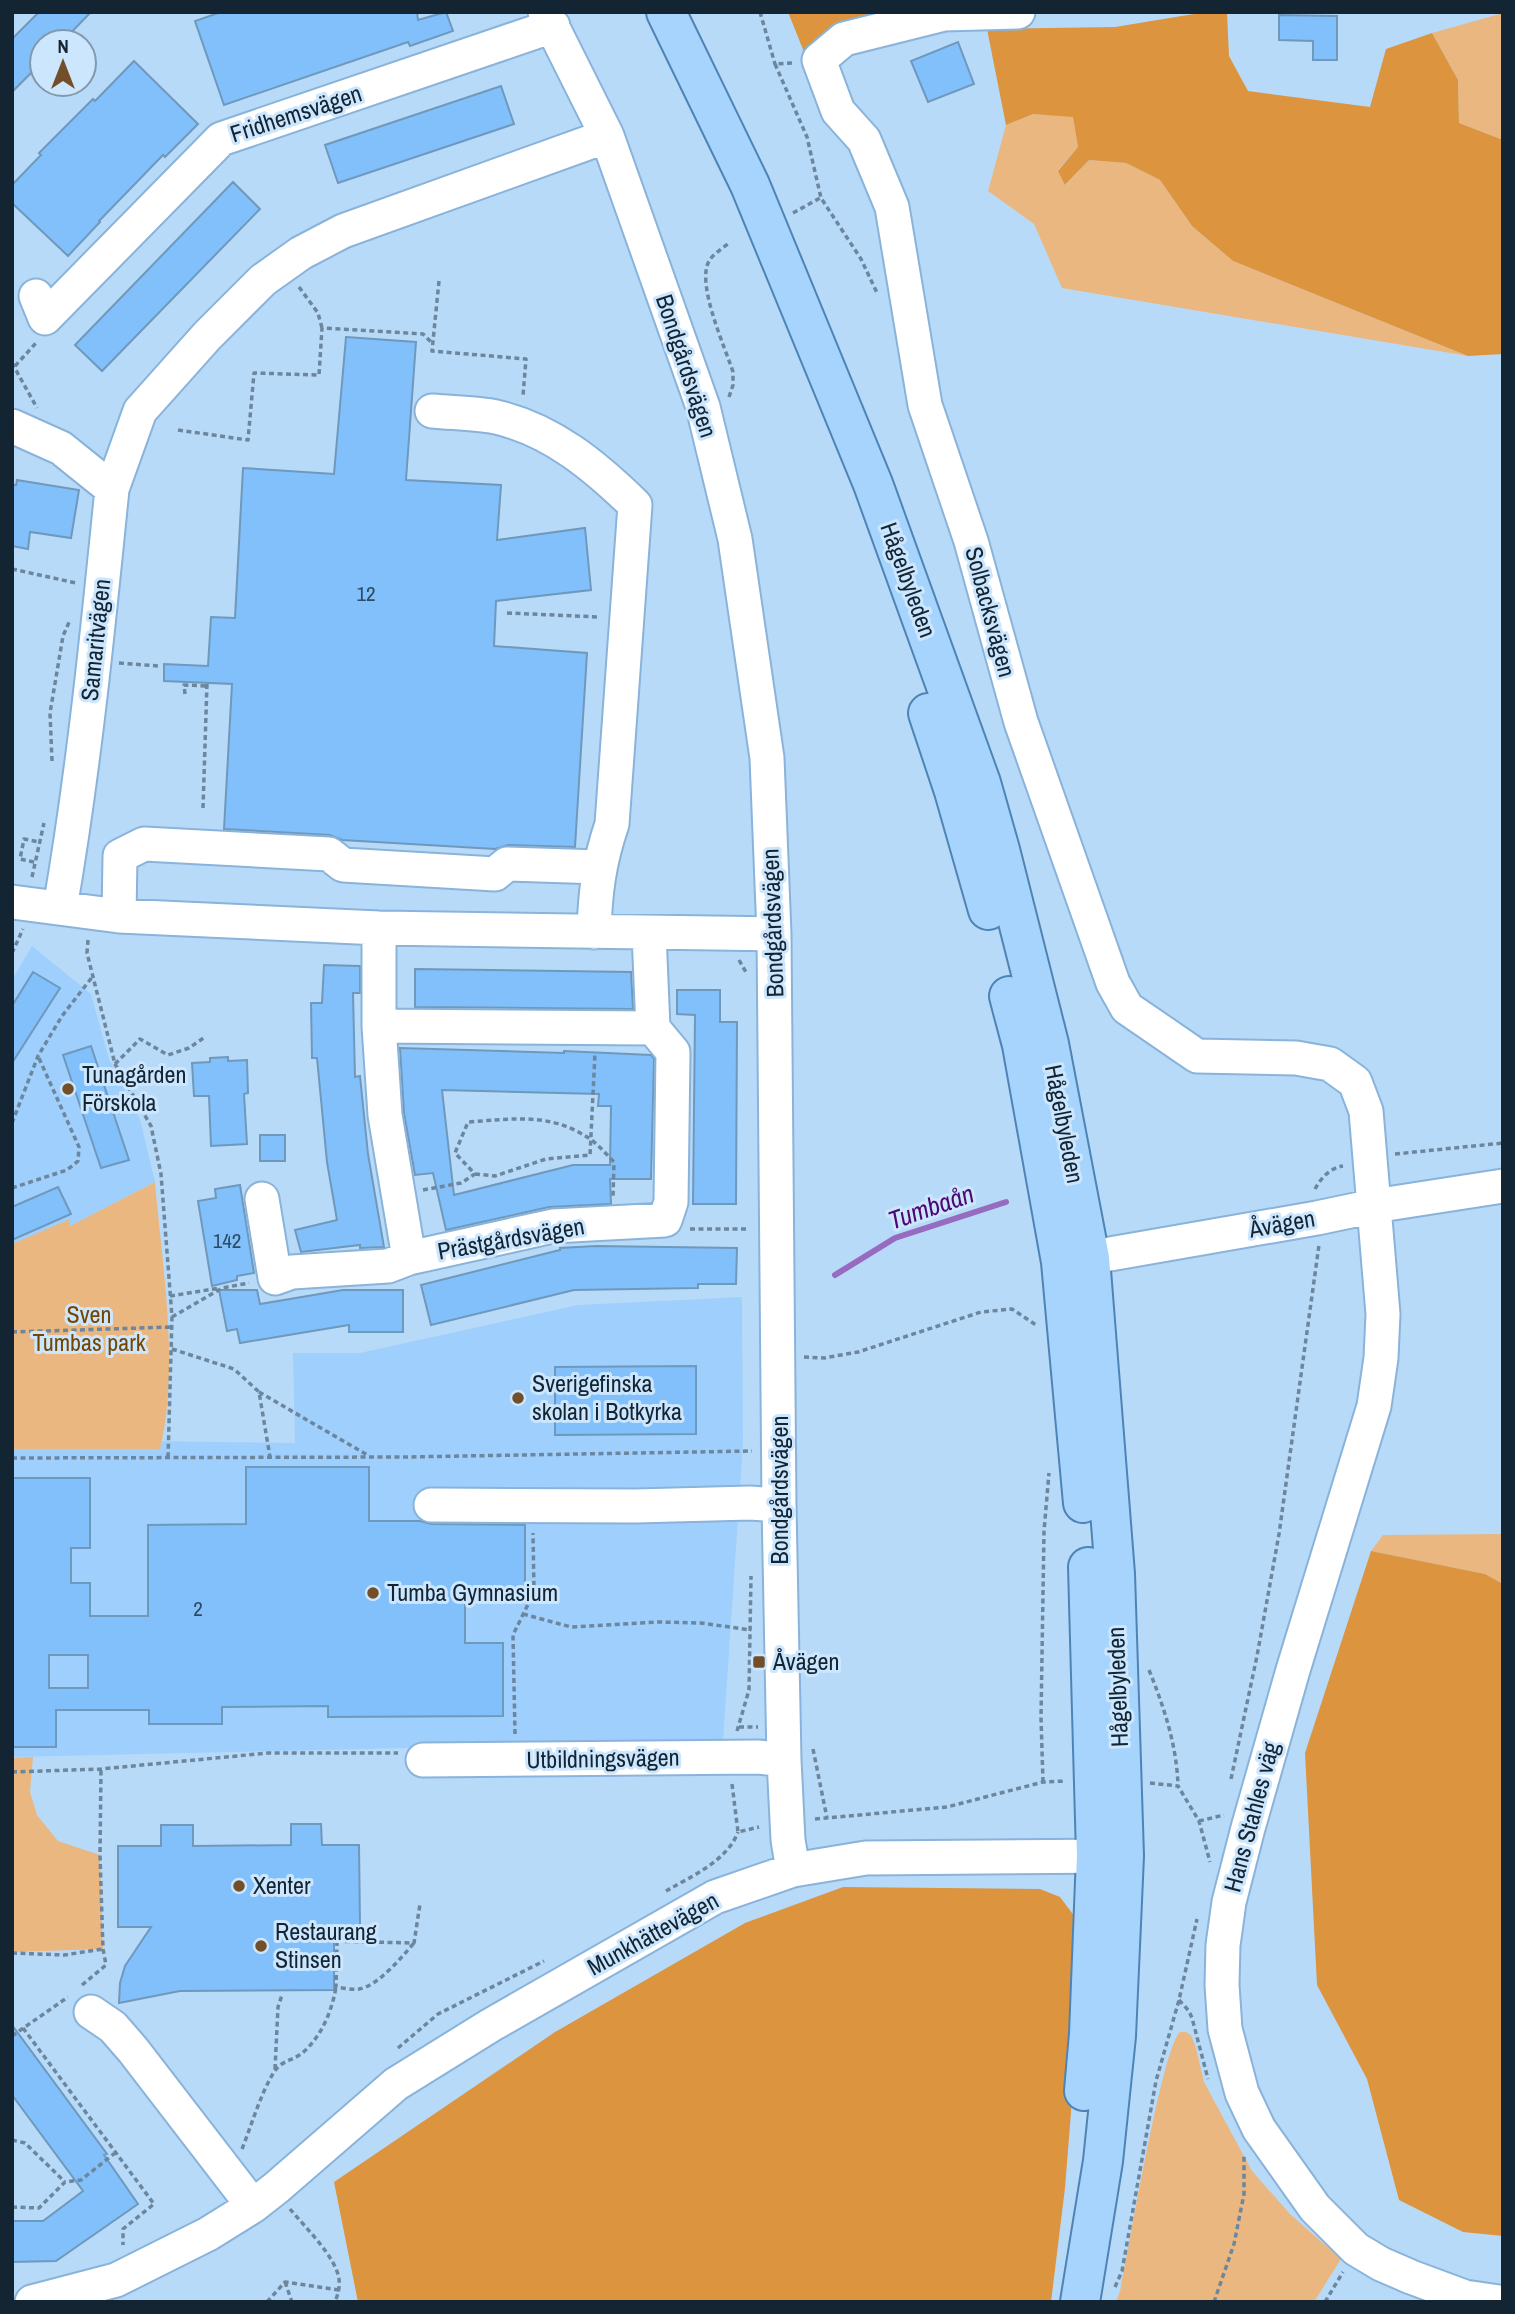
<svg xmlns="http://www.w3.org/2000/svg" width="1515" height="2314" font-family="'Archivo Narrow',sans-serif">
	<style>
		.built { fill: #9fcffc }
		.green { fill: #ebb781 }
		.forest { fill: #dc943f }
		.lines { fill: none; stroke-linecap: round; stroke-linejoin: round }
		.stream { stroke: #976bbf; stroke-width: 6 }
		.building { fill: #81c0fa; stroke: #6f98bd; stroke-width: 2; fill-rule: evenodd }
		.minor-casing { stroke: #8ab3da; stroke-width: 37 }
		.major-casing { stroke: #4e84b5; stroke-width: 42 }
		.path { stroke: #6c869d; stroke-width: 3.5; stroke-dasharray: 5 3.5; stroke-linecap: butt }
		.minor { stroke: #fff; stroke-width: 33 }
		.major { stroke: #a7d4fd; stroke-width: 38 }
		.poi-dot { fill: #724f28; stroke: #cce6fe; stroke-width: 2.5 }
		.labels { text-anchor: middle; stroke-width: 6; stroke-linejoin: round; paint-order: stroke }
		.number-label { font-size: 21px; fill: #2e4b64 }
		.street-label { font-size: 24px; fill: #132432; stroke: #cce6fe }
		.poi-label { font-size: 24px; fill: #132432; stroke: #cce6fe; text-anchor: start }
		.park-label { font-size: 24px; fill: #754601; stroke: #cce6fe }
		.water-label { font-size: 26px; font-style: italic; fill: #4b0773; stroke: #cce6fe }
	</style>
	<rect width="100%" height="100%" fill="#b8daf9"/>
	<path class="built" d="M32,946L91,994L109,1059L140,1119L155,1182L32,1246L12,1252V980Z
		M742,1297L743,1443L723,1741L12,1757V1420L70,1440L295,1443L293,1353H360L578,1305Z"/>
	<path class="green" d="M1503,13V140L1459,123L1458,80L1432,33Z
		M1033,114L1073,116L1078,147L1058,170L1066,185L1089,160L1126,163L1160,180L1192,226L1233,261L1468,356L1062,288L1034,224L988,191L1006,125Z
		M155,1182C162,1265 180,1368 160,1449H12V1244L70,1219V1226Z
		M1503,1534V1584L1485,1574L1371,1551L1383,1535Z
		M33,1757L30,1792L37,1815L58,1841L100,1855L103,1949L12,1952V1758Z
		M1180,2032H1186L1191,2035L1196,2048L1204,2082L1252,2171L1290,2214L1341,2259L1314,2302H1116L1120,2291C1128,2254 1162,2047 1180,2032Z"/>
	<path class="forest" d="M788,12H909L829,29L804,52Z
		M1206,12H1227L1229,56L1248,91L1370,107L1386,49L1432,33L1458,80L1459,123L1503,140V354L1468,356L1233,261L1192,226L1160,180L1126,163L1089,160L1065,185L1058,171L1078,147L1073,117L1033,114L1006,125L987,29L1115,27Z
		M1371,1551L1485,1574L1503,1584V2236L1463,2232L1399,2200L1367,2079L1317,1985L1305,1753Z
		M843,1887L1040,1889L1060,1897L1078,1921L1081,1986L1065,2188L1051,2302H358L334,2182L555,2032L745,1923Z"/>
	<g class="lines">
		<path class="stream" d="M835,1275L895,1238L1006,1202"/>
	</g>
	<path class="building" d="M39,12H91L62,42H42V62L12,92V39Z
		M221,12H417L418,20L446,12L453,31L410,46L408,42L224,105L195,21Z
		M1279,15L1337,16V60H1313V41L1279,40Z
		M958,42L974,84L928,102L911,61Z
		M134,61L198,124L165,157L163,155L99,221L100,222L68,256L12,203V185L41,155L39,153L93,99L95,101Z
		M501,86L514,124L338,183L325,145Z
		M233,182L260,209L102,371L75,345Z
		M346,337L416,342L406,480L501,485L497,540L585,528L591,590L496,601L494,646L587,653L575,847L508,845L495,849L342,840L330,835L224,829L232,684L164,681V664L208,666L211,617L235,618L243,468L334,474Z
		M17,480L79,490L71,538L30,532L28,549L12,546V485H16Z
		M324,965L360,966V993H353L355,1077L360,1076L368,1154L384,1247L360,1248V1245L301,1252L295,1230L337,1220L327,1162L317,1058H312L311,1003H322Z
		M415,969L631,972L633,1009L415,1007Z
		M33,972L60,988L12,1063V1006Z
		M677,990H720V1022H737L736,1204H693L695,1015L677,1014Z
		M91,1046L129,1160L101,1168L63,1055Z
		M400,1048L564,1053V1051L651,1055L654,1059L651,1179H610L611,1204L549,1207L446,1230L433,1173L415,1175L404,1113ZM442,1090L599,1094L598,1106H611L610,1165H573L454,1195Z
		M228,1057V1061L247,1060L248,1093L244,1094L247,1144L211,1146L209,1096H194L192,1063L210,1062V1058Z
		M260,1135H285V1161H260Z
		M240,1185L254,1273L237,1276V1280L212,1286L198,1201L216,1198L215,1189Z
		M58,1187L71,1214L12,1240V1207Z
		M596,1246L737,1248L736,1284H698V1288L574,1290L431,1325L421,1285L560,1250V1248Z
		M219,1290H257L260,1304L343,1290H403V1332H349V1325L240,1343L237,1329L227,1331Z
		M696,1366V1434L555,1435V1367Z
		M246,1467H369V1521H420L431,1524L525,1525V1595H465V1643H503V1716L328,1717V1706L222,1707V1724H149V1710H56V1747H12V1478H90V1548H71V1583H90V1616H148V1525L246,1524ZM49,1655H88V1688H49Z
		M291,1824H321L322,1845H359L360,1926H334V1990L180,1991L119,2003L120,1983L125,1966L151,1927H118V1846H161V1825H193V1846L291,1845Z
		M12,2025L107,2154L104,2155L138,2204L56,2261L12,2262V2221H43L83,2191L12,2095Z"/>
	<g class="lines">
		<g class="minor-casing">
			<path id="minor" d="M545,12L607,136L703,407L735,539L767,758L774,934L779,1505L784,1760L788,1840L793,1870
				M1018,12L944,14L844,39L819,60L838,111L864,140L892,207L925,405L971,541L1021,722L1113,983L1127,1008L1197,1056L1296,1058L1330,1064L1355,1082L1366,1111L1383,1314L1381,1358L1374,1406L1293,1670L1248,1828L1229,1902L1223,1945L1222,1985L1225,2029L1242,2093L1259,2129L1315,2208L1356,2249L1381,2264L1411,2277L1465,2297L1499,2302
				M36,296L45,318L221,139L553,26
				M432,411C453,413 476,413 496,417C552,430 595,466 635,505L612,824C599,862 595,893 594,932
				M12,426L61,448L112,489C98,629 84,769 60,908
				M112,489L140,411L207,336L263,280L301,253L343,231L607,136
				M12,902L119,916L379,928L774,934
				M119,916L120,856L144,844L329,854L343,865L495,874L507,864L600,867
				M379,928V1026L385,1115L409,1258
				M379,1026L653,1028
				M262,1199L275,1278L292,1272L388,1266L409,1258L553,1226L665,1220L671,1202L673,1052L653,1028L649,933
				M1064,1262L1317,1218L1374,1206L1503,1186
				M431,1505L636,1506L750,1503L779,1505
				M423,1760L758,1757L784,1760
				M91,2012L113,2027L133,2050L253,2206
				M32,2302L116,2280L208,2234L253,2206L276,2188L396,2084L491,2025L715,1897L793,1870L866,1858L1121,1856"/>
		</g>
		<g class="major-casing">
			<path id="major" d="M666,12L750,185L873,484L981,783L1000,850L1049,1044L1090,1258L1115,1574L1124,1856L1116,2036L1103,2161L1080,2302
				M928,713L954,791L988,910
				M1009,996L1022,1045L1061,1262L1083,1503
				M1084,2091L1089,2034L1096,1856L1088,1567"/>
		</g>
		<path class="path" d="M760,12L775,64
			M792,63L775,64L807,137L821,198L861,259L878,295
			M793,213L820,198
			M439,281L432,351L526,359L523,396
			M299,287L318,313L322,328
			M12,363L37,408
			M15,366L36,343
			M729,397L733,385V372C725,347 696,284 709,261C713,254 723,248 729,243
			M178,430L248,440L254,373L319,375L322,328L423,334L433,344
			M12,569L76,583
			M507,613L599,617
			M119,663L159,666
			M185,694L184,685L207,686
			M52,761L50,713L63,636L70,620
			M203,808L207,683
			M34,862L20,859L24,839L39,842
			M32,877L44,823
			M88,940L87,953L115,1064L151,1126L161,1174L172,1317L168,1459
			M12,953L23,929
			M739,960L747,974
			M115,1064L140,1039L168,1055L189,1048L205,1037
			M12,1123L38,1056L62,1016L93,976
			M1395,1154L1503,1143
			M475,1174L495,1176L546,1159L590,1155L595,1053
			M12,1188L67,1170L78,1161L79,1147L38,1056
			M1315,1189C1321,1178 1330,1168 1343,1166
			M423,1190L461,1183L475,1174L455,1153L468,1122C512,1119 551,1112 590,1139C599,1145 606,1154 614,1162L613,1196
			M690,1229H748
			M170,1296L220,1288
			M172,1317L222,1288L249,1283
			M12,1332L172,1327
			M172,1349L234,1369L259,1392L270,1457
			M804,1357L824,1358L858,1352L981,1312L1012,1309L1036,1325
			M259,1392L369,1456
			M12,1458L406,1457L752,1451
			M523,1614L571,1627L659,1622L701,1623L751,1630
			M1149,1670C1164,1707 1177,1746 1178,1786
			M739,1727H758
			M737,1731L749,1690L751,1576
			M515,1734L513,1635L534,1592L533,1533
			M813,1749L827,1818
			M12,1772L101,1769L268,1753H398
			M1231,1779L1257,1656L1279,1534L1319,1245
			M1043,1782L1041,1718L1044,1531L1049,1473
			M1150,1783L1178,1786L1199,1821L1210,1862
			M732,1784L738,1832L759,1827
			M815,1819L947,1807L1043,1782L1066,1781
			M1199,1821L1224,1815
			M666,1891C692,1876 727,1861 738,1832
			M328,1941L414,1943L420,1904
			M337,1941L336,1987C343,1988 352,1990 359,1989C378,1986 402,1957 414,1943
			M12,1953L64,1955L103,1949
			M82,1985L106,1965L103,1949L100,1855L101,1769
			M1179,2000L1189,2011L1192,2018L1208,2079
			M23,2028L154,2204L123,2229V2245
			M12,2036L68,1997
			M398,2048L438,2014L544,1961
			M275,2069L278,2007L282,1995
			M12,2140L25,2143L65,2182
			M242,2149C252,2124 260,2095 274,2072C281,2061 291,2061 301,2054C321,2038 332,2011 336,1987
			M12,2207L39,2208L65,2182L81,2180L115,2153
			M290,2209C305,2227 336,2257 339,2279C340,2288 338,2294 335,2302
			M285,2282L292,2302
			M1115,2287L1122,2271L1156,2081L1179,2000L1197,1919
			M267,2302L285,2282L339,2290
			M1214,2302L1234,2244L1244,2194V2155
			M1325,2302L1343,2272"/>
		<use href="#minor" class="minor"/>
		<use href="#major" class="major"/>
	</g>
	<g class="poi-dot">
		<circle cx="68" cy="1089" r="7"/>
		<circle cx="518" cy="1398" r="7"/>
		<circle cx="373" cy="1593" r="7"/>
		<rect x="752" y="1655" width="14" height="14" rx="3.5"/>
		<circle cx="239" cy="1886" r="7"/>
		<circle cx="261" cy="1946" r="7"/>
	</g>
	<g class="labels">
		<g class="number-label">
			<text x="366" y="601">12</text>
			<text x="227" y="1248">142</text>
			<text x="198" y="1616">2</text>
		</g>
		<g class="street-label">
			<text transform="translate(296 114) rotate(-18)" y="8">Fridhemsvägen</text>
			<text transform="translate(686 366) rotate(72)" y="8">Bondgårdsvägen</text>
			<text transform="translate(908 580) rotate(70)" y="8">Hågelbyleden</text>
			<text transform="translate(990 612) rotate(75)" y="8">Solbacksvägen</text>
			<text transform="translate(96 640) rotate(-84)" y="8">Samaritvägen</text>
			<text transform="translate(773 923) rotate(-92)" y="8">Bondgårdsvägen</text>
			<text transform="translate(1064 1124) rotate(79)" y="8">Hågelbyleden</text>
			<text transform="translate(1282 1224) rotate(-10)" y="8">Åvägen</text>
			<text transform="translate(511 1239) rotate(-10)" y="8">Prästgårdsvägen</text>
			<text transform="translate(780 1490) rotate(-90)" y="8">Bondgårdsvägen</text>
			<text transform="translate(1118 1687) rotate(-92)" y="8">Hågelbyleden</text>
			<text transform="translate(603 1759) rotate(-1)" y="8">Utbildningsvägen</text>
			<text transform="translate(1252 1817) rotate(-75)" y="8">Hans Stahles väg</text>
			<text transform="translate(653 1934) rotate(-29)" y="8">Munkhättevägen</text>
		</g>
		<g class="poi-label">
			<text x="82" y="1083">Tunagården<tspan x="82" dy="28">Förskola</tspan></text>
			<text x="532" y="1392">Sverigefinska<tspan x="532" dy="28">skolan i Botkyrka</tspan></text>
			<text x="387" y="1601">Tumba Gymnasium</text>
			<text x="773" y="1670">Åvägen</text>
			<text x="253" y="1894">Xenter</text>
			<text x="275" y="1940">Restaurang<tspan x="275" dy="28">Stinsen</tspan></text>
		</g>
		<g class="park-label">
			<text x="89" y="1323">Sven<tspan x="89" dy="28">Tumbas park</tspan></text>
		</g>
		<g class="water-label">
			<text transform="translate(931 1207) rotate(-19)" y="9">Tumbaån</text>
		</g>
	</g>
	<rect width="1515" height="2314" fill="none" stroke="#132432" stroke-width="28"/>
	<g transform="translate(63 63)"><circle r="33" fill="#cce6fe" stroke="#8298ac" stroke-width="2"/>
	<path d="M0-5L12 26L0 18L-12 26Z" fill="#724f28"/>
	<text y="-10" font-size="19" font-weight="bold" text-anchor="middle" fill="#132432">N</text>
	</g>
</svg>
